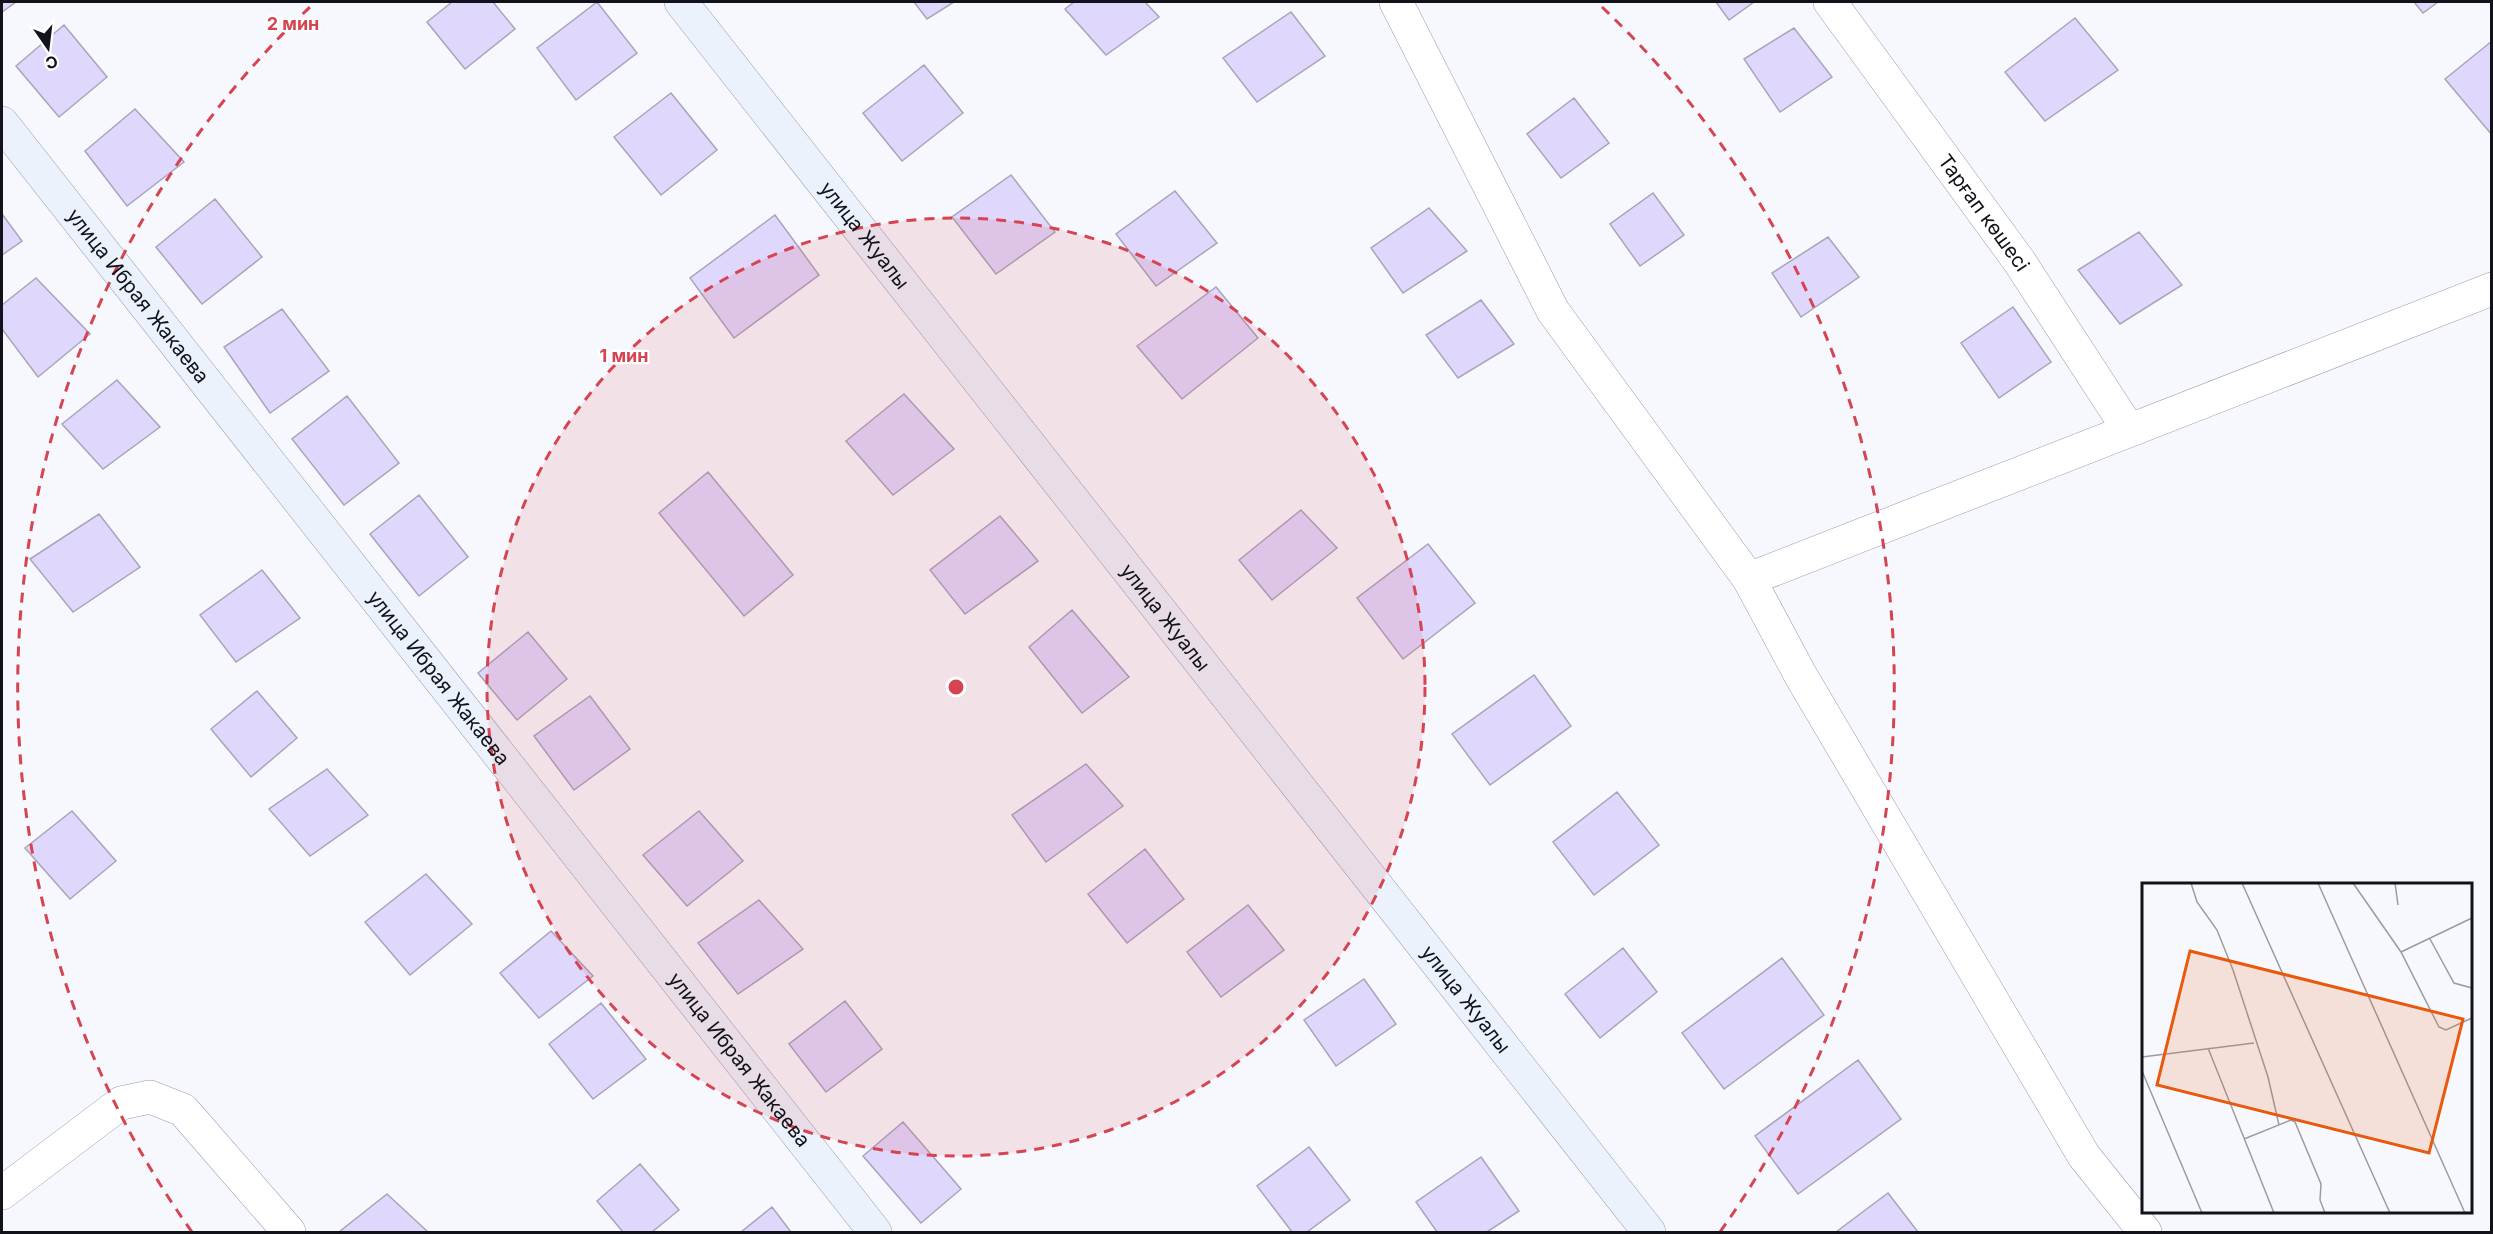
<svg xmlns="http://www.w3.org/2000/svg" width="2493" height="1234" font-family="Inter,sans-serif">
	<style>
		.building { fill: #e0d7fc; stroke: #a9a4ba; stroke-width: 1.5 }
		.lines { fill: none; stroke-linecap: round; stroke-linejoin: round }
		.street-casing { stroke: #999db3; stroke-width: 34 }
		.secondary-casing { stroke: #999db3; stroke-width: 34 }
		.street { stroke: #fff; stroke-width: 33 }
		.secondary { stroke: #ebf2fb; stroke-width: 33 }
		.ring { fill: none; stroke: #d54450; stroke-width: 3; stroke-dasharray: 10 8 }
		.labels { text-anchor: middle; stroke-width: 4.5; stroke-linejoin: round; paint-order: stroke }
		.street-label { font-size: 20px; fill: #11121a; stroke: #fff }
		.inset-road { fill: none; stroke: #9b9ca2; stroke-width: 1.5 }
		.view { fill: #e8590c; fill-opacity: 0.15; stroke: #e8590c; stroke-width: 3 }
		.inset-edge { fill: none; stroke: #11121a; stroke-width: 3 }
		.centre { fill: #d54450; stroke: #fff; stroke-width: 3 }
		.ring-label { font-size: 18px; text-anchor: middle; font-weight: bold; fill: #d54450; stroke: #fff; stroke-width: 4.5; stroke-linejoin: round; paint-order: stroke }
	</style>
	<rect width="100%" height="100%" fill="#f7f8fd"/>
	<path class="building" d="M2,2H16L2,12Z
		M452,2H493L515,29L465,69L427,22Z
		M597,2L637,53L576,100L537,48Z
		M914,2H954L927,19Z
		M1074,2H1145L1159,17L1106,55L1065,9Z
		M1716,2H1754L1729,20Z
		M2414,2H2438L2423,13Z
		M1291,12L1325,56L1257,102L1223,58Z
		M2075,18L2118,70L2045,121L2005,72Z
		M64,25L107,77L59,117L16,66Z
		M1794,28L1832,77L1780,112L1744,59Z
		M2492,41V135L2445,79Z
		M924,65L963,113L902,161L863,113Z
		M671,93L717,150L661,195L614,137Z
		M1574,98L1609,143L1561,178L1527,134Z
		M135,109L184,162L127,206L85,151Z
		M1011,175L1055,232L996,274L952,217Z
		M1175,191L1217,243L1156,286L1116,234Z
		M1653,193L1684,235L1640,266L1610,224Z
		M215,199L262,257L202,304L156,247Z
		M1429,208L1467,251L1403,293L1371,248Z
		M2,214L22,241L2,255Z
		M775,215L819,275L734,338L690,278Z
		M2139,232L2182,285L2120,324L2078,270Z
		M1828,237L1859,277L1801,317L1772,273Z
		M36,278L90,334L38,377L2,329V305Z
		M1216,287L1258,338L1182,399L1137,346Z
		M1481,300L1514,344L1458,378L1426,335Z
		M2013,307L2051,362L1999,398L1961,343Z
		M282,309L329,371L270,413L224,347Z
		M117,380L160,427L103,469L62,424Z
		M904,394L954,449L893,495L846,441Z
		M347,396L399,463L344,505L292,439Z
		M708,472L793,575L744,616L659,513Z
		M419,495L468,557L419,596L370,534Z
		M1301,510L1337,548L1272,600L1239,560Z
		M99,514L140,567L73,612L30,559Z
		M1000,516L1038,561L965,614L930,570Z
		M1428,544L1475,603L1403,659L1357,598Z
		M262,570L300,618L236,662L200,615Z
		M1072,610L1129,677L1082,713L1029,647Z
		M528,632L567,679L517,720L478,673Z
		M1534,675L1571,726L1490,785L1452,734Z
		M257,691L297,738L251,777L211,729Z
		M590,696L630,749L574,790L534,736Z
		M1086,764L1123,806L1046,862L1012,815Z
		M327,769L368,815L310,856L269,809Z
		M1617,792L1659,845L1594,895L1553,842Z
		M72,811L116,861L70,899L25,848Z
		M699,811L743,861L687,906L643,855Z
		M1145,849L1184,899L1127,943L1088,894Z
		M426,874L472,924L410,975L365,922Z
		M759,900L803,949L738,994L698,943Z
		M1248,905L1284,950L1221,997L1187,952Z
		M551,931L593,976L539,1018L500,973Z
		M1623,948L1657,992L1600,1038L1565,994Z
		M1782,958L1824,1015L1724,1089L1682,1033Z
		M1364,979L1396,1024L1336,1066L1304,1020Z
		M845,1001L882,1049L826,1092L789,1044Z
		M601,1003L646,1059L593,1099L549,1044Z
		M1858,1060L1901,1119L1798,1194L1755,1136Z
		M903,1122L961,1189L921,1223L863,1156Z
		M1309,1147L1350,1200L1307,1232H1292L1257,1186Z
		M1481,1157L1519,1211L1487,1232H1437L1416,1202Z
		M640,1164L679,1210L652,1232H623L597,1201Z
		M1888,1193L1918,1232H1836Z
		M387,1194L428,1232H339Z
		M772,1207L791,1232H741Z"/>
	<g class="lines">
		<g class="street-casing">
			<g id="street">
				<path d="M1396,2L1553,311L1749,579L1801,676L2084,1156L2145,1232"/>
				<path id="s1" d="M1830,2L2019,261L2129,430"/>
				<path d="M1749,579L2492,289"/>
				<path d="M2,1193L121,1103L150,1097L183,1110L289,1232"/>
			</g>
		</g>
		<g class="secondary-casing">
			<g id="secondary">
				<path id="s2" d="M681,2L1649,1232"/>
				<path id="s3" d="M2,123L875,1232"/>
			</g>
		</g>
		<use href="#street" class="street"/>
		<use href="#secondary" class="secondary"/>
	</g>
	<circle cx="956" cy="687" r="469" fill="#d54450" fill-opacity=".12"/>
	<g class="ring">
		<circle cx="956" cy="687" r="469"/>
		<path d="M192 1232A938 938 0 0 1 310 7M1602 7A938 938 0 0 1 1720 1232"/>
	</g>
	<g class="labels">
		<g class="street-label">
			<text dy="7" stroke="none"><textPath href="#s1" startOffset="261">Тарғап көшесі</textPath></text>
			<text dy="7" stroke="none"><textPath href="#s2" startOffset="297">улица Жуалы</textPath></text>
			<text dy="7" stroke="none"><textPath href="#s3" startOffset="220">улица Ибрая Жакаева</textPath></text>
			<text dy="7" stroke="none"><textPath href="#s2" startOffset="783">улица Жуалы</textPath></text>
			<text dy="7" stroke="none"><textPath href="#s3" startOffset="706">улица Ибрая Жакаева</textPath></text>
			<text dy="7" stroke="none"><textPath href="#s2" startOffset="1269">улица Жуалы</textPath></text>
			<text dy="7" stroke="none"><textPath href="#s3" startOffset="1192">улица Ибрая Жакаева</textPath></text>
		</g>
	</g>
	<g transform="translate(2142 883)">
		<rect width="330" height="330" fill="#f7f8fd"/>
		<path class="inset-road" d="M49,0L55,19L75,47L91,87L126,194L137,242M100,0L248,330M176,0L323,330M211,0L259,69L297,144L304,147L330,135M253,0L256,22M288,56L312,100L330,105M259,69L330,35M66,165L132,330M0,174L112,160M0,188L60,330M102,256L149,237L153,239L179,301L178,317L183,330"/>
		<path class="view" d="M48,68L321,136L287,270L15,202Z"/>
		<rect width="330" height="330" class="inset-edge"/>
	</g>
	<circle cx="956" cy="687" r="9" class="centre"/>
	<g class="ring-label">
		<text x="293" y="30">2 мин</text>
		<text x="624" y="362">1 мин</text>
	</g>
	<rect width="2493" height="1234" fill="none" stroke="#11121a" stroke-width="6"/>
	<g transform="translate(48 48) rotate(166)" stroke="#ffffff" stroke-width="4.5" paint-order="stroke">
	<path d="M0-4.5L10 22L0 15L-10 22Z" fill="#11121a"/>
	<text y="-9" font-size="16" font-weight="bold" text-anchor="middle" fill="#11121a">С</text>
	</g>
</svg>
